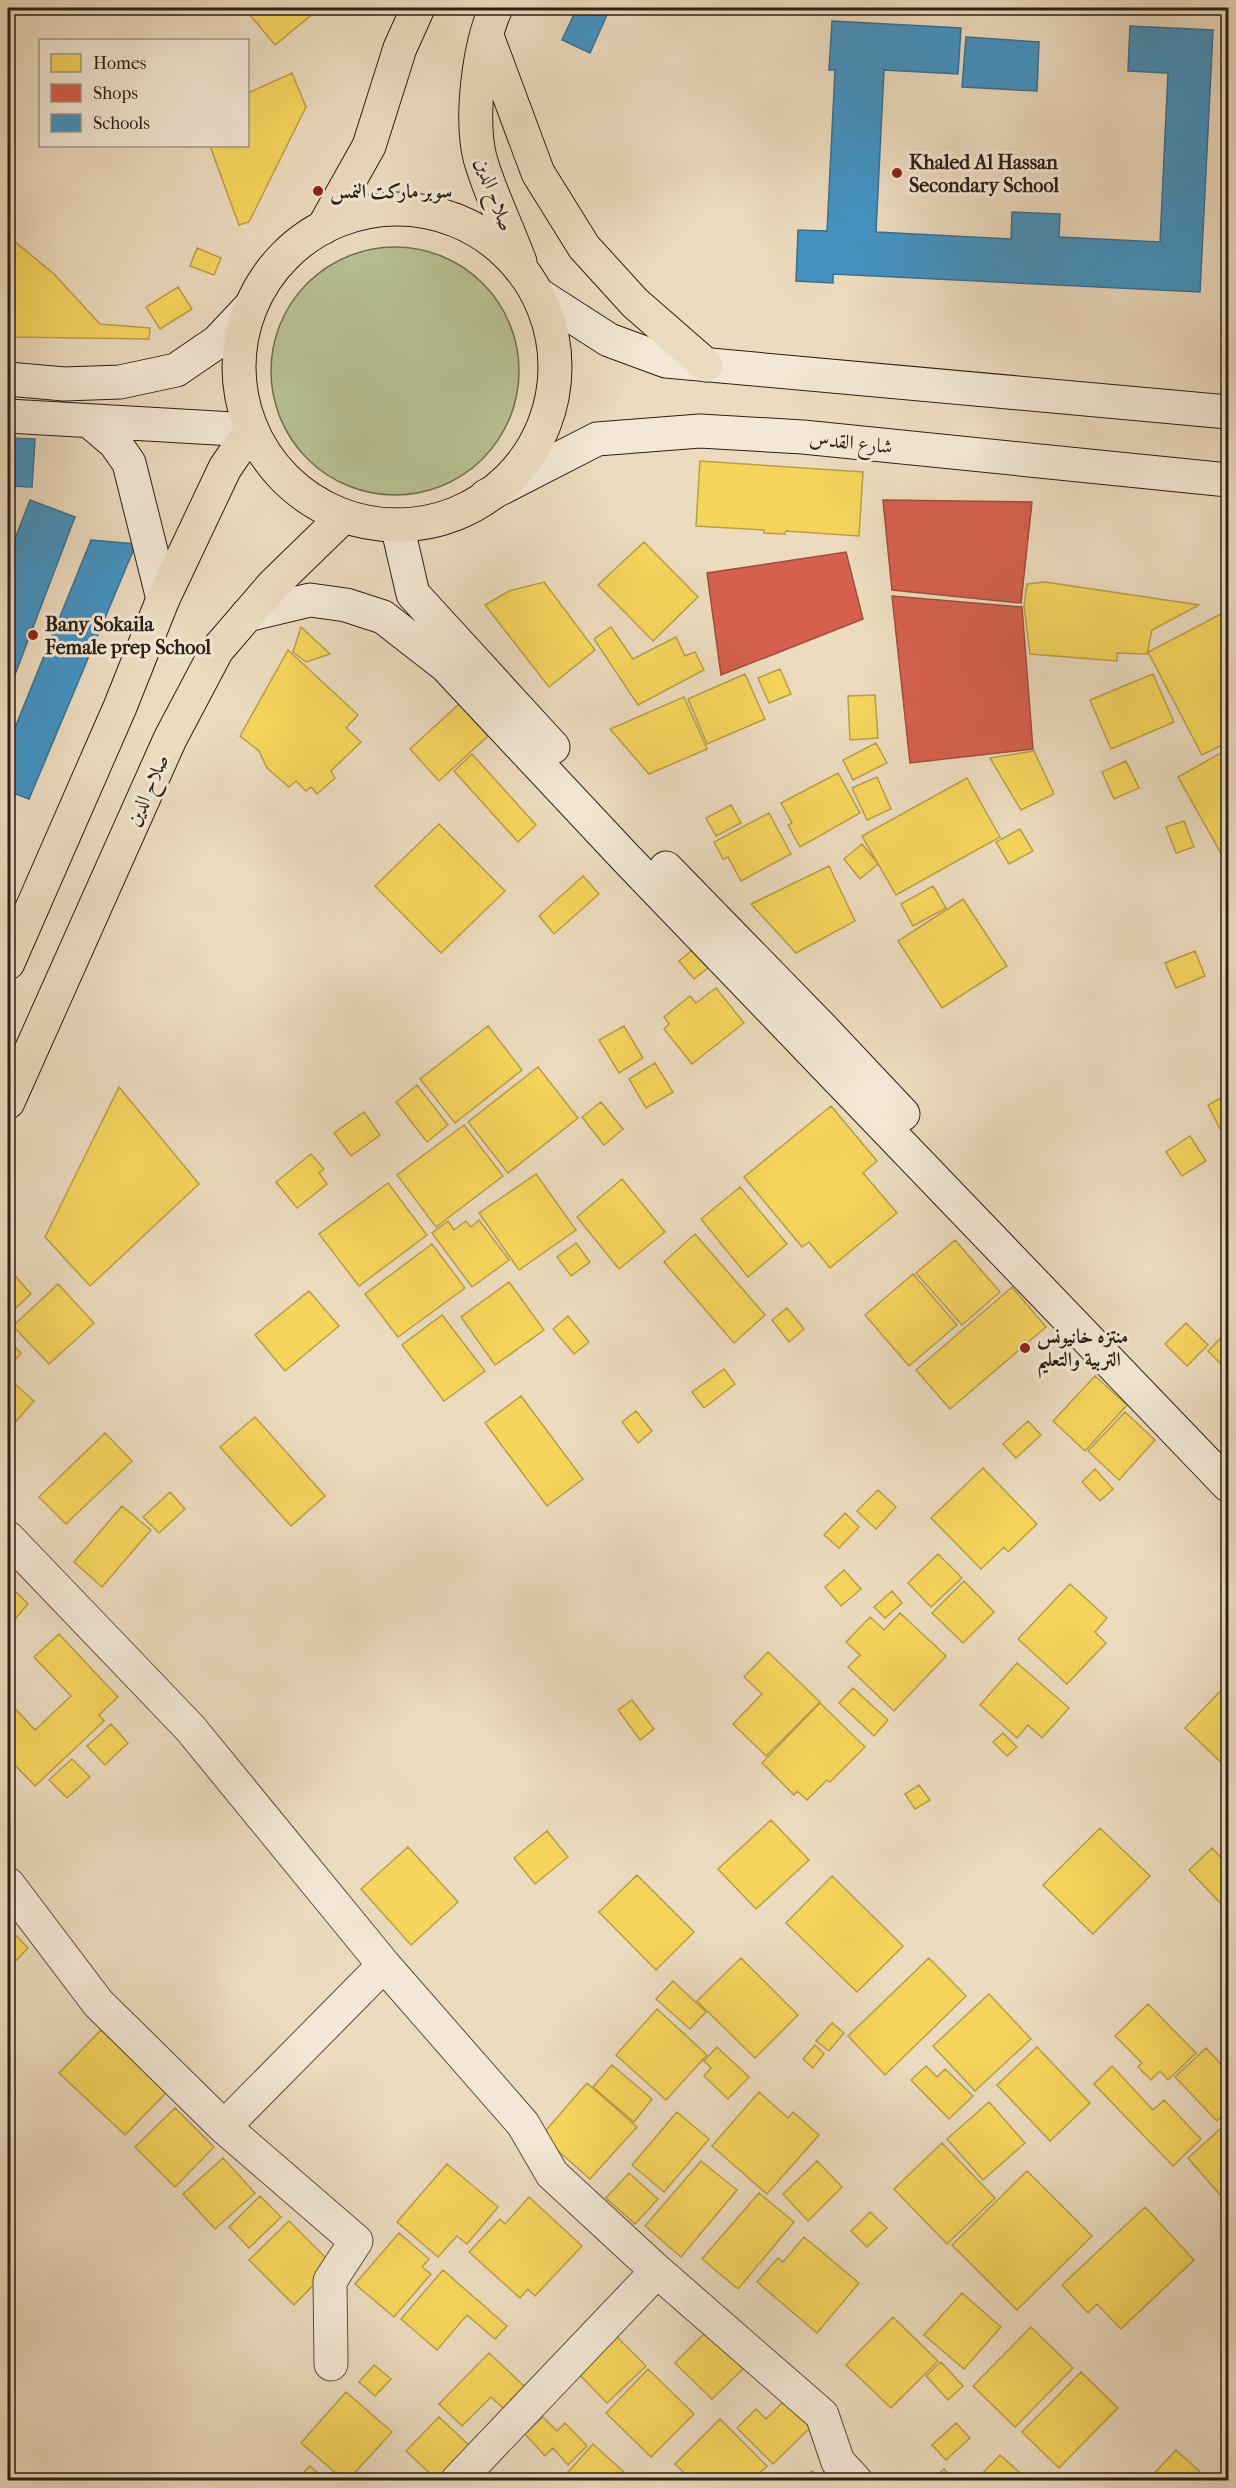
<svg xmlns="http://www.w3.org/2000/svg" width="1236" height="2488" font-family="'IM FELL French Canon',Amiri,serif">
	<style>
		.green { fill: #b7c093; stroke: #707054; stroke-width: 1.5 }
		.homes { fill: #f6d55c; stroke: #b99f47; stroke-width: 1.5 }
		.shops { fill: #d6604d; stroke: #a24d3c; stroke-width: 1.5 }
		.schools { fill: #4393c3; stroke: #3c708f; stroke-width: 1.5 }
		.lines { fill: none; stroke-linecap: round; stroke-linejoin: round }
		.street-casing { stroke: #5a4f3f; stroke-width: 35 }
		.secondary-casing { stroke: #2a2015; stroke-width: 35 }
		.highway-casing { stroke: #2a2015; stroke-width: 35 }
		.street { stroke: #f3e8d5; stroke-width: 33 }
		.secondary { stroke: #f3e8d5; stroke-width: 33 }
		.highway { stroke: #ecdbbe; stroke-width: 33 }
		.poi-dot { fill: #8f2418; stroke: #f3e8d5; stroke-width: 2 }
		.labels { text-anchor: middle; stroke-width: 6; stroke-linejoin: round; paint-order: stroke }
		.poi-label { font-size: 20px; font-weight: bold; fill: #2a2015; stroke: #f3e8d5; text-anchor: start }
		.street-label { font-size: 20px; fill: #2a2015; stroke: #f3e8d5 }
	</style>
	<rect width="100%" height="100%" fill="#ecdbbe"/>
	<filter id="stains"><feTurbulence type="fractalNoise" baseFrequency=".00333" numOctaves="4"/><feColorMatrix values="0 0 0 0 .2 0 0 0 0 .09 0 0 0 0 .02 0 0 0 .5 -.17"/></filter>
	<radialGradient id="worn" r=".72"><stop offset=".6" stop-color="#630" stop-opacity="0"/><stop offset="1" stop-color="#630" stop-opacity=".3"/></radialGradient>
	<path class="green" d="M271 371a124 124 0 1 1 248 0a124 124 0 1 1-248 0Z"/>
	<path class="homes" d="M244,8H320L275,45Z
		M292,73L306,107L249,222L239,225L210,146H248V93Z
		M8,236L54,274L100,324L150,328L149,339L8,337Z
		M197,248L221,258L214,275L190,266Z
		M178,287L192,309L160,329L146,307Z
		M700,461L863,472L859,536L786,531L785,534L764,533V530L696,526Z
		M644,542L698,597L653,641L598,585Z
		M544,582L595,650L549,687L485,605L509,591Z
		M1045,582L1199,605L1152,630L1147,654L1117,653V661L1030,654L1024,606L1027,584Z
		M1221,614L1228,628V742L1202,755L1148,652Z
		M301,627L330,654L306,662L293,652Z
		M611,627L633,659L676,637L685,656L695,652L704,670L638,705L594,639Z
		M288,650L358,715L346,728L361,742L331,771L335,778L317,794L311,787L306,791L296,781L289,787L267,768L259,751L240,736Z
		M780,669L791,694L769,703L758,678Z
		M745,674L765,719L707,744L688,699Z
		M1153,674L1174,722L1111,749L1090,700Z
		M875,695L878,738L850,740L848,696Z
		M684,697L707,749L649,774L610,729Z
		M459,704L488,736L439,781L410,749Z
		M876,743L887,763L853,780L843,760Z
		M1228,749V863L1227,864L1178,777Z
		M1034,751L1054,794L1021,810L990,758Z
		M472,754L536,825L518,842L454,771Z
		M1126,761L1139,788L1114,799L1102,772Z
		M838,773L860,813L800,847L788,825L792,823L781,803Z
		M877,777L891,809L867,820L852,788Z
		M967,778L1000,837L896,895L862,836Z
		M731,805L741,823L716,836L706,818Z
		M769,813L791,854L741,881L728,857L723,859L714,842Z
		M1184,821L1194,847L1176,853L1166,827Z
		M439,824L505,891L441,953L375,886Z
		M1020,829L1033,851L1009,864L996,842Z
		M862,844L878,864L860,879L844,859Z
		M829,866L855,921L796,953L751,904Z
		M583,876L599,894L554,934L539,916Z
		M933,886L946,908L913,926L901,904Z
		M963,899L1007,966L942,1008L898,941Z
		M692,950L708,968L694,979L679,961Z
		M1195,951L1205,976L1176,988L1165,963Z
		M716,988L744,1023L692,1064L664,1029L669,1024L664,1017L690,996L696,1003Z
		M488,1026L522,1070L455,1123L420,1079Z
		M624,1026L643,1058L619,1073L599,1040Z
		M655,1063L673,1092L646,1108L629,1079Z
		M538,1067L578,1118L508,1173L468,1122Z
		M417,1085L448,1125L427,1142L396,1102Z
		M119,1087L199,1184L90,1286L45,1237Z
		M1228,1094V1145L1208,1105Z
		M601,1102L623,1129L604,1145L582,1117Z
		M831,1106L877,1161L863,1173L897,1213L830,1268L809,1242L802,1247L744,1177Z
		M364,1112L380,1135L351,1156L334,1133Z
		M464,1125L503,1176L436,1227L397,1175Z
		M1190,1136L1206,1161L1182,1176L1166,1152Z
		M311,1154L324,1169L319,1173L327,1184L297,1208L276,1182Z
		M536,1174L576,1230L519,1270L479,1213Z
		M622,1179L665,1232L619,1269L577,1217Z
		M388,1183L427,1235L359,1286L319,1234Z
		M740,1187L787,1244L748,1277L701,1219Z
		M479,1220L509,1260L472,1287L432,1233L448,1221L454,1230L466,1221L471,1227Z
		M695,1234L765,1315L734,1343L664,1262Z
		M955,1240L1000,1292L962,1325L916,1273Z
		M576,1243L590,1262L571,1276L557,1257Z
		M432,1244L465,1288L398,1337L365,1294Z
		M13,1273L31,1294L8,1315V1278Z
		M913,1274L957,1325L909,1366L865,1315Z
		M509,1282L544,1330L495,1365L461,1317Z
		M58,1284L94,1323L49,1364L13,1326Z
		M1012,1287L1046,1327L950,1409L916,1370Z
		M309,1291L339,1326L285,1371L255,1335Z
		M787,1308L804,1329L789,1342L772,1320Z
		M442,1315L485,1371L444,1401L402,1345Z
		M568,1316L589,1342L574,1354L553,1329Z
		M1186,1323L1208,1345L1187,1366L1165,1344Z
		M1228,1331V1371L1208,1351Z
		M8,1340L21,1353L8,1368Z
		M724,1369L735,1384L704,1408L692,1392Z
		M1095,1376L1127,1405L1085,1451L1053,1421Z
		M8,1378L34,1401L9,1429L8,1428Z
		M521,1396L583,1479L547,1506L485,1423Z
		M636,1411L652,1431L638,1443L622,1422Z
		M1125,1412L1155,1440L1119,1480L1088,1451Z
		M255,1417L325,1496L291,1526L220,1447Z
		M1028,1421L1041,1435L1016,1458L1003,1444Z
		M105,1433L132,1461L66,1524L39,1497Z
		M983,1468L1037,1524L1008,1552L1004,1547L981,1569L931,1518Z
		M1095,1469L1113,1489L1100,1501L1082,1482Z
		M878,1490L896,1507L876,1529L857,1511Z
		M170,1492L185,1509L159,1533L143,1517Z
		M122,1506L151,1530L102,1587L74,1562Z
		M845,1513L859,1527L839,1548L824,1535Z
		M938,1554L962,1578L931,1607L908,1583Z
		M844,1570L861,1589L841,1606L825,1587Z
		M964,1581L994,1612L963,1643L932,1613Z
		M8,1584L28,1604L8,1627Z
		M1070,1584L1107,1618L1095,1632L1106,1643L1067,1684L1018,1639Z
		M892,1591L902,1603L885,1618L874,1607Z
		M900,1613L946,1656L894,1711L848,1667L860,1655L846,1642L870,1617L884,1630Z
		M59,1634L118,1697L99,1715L104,1721L35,1786L8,1758V1701L35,1730L71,1696L34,1657Z
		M768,1652L820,1702L766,1756L733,1724L762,1694L744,1677Z
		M1017,1663L1069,1708L1042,1738L1028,1725L1017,1738L980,1705Z
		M1228,1683V1769L1185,1728Z
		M853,1688L888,1720L874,1736L839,1703Z
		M632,1700L654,1729L640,1740L618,1710Z
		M820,1703L865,1747L830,1782L827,1780L807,1800L797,1791L794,1795L762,1763Z
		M111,1724L128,1743L105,1765L87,1746Z
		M1003,1733L1017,1747L1007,1756L993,1742Z
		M72,1759L90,1777L67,1798L49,1780Z
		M919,1785L930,1800L915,1809L905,1794Z
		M771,1820L809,1860L756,1909L718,1869Z
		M1100,1828L1150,1876L1093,1934L1043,1885Z
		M547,1831L568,1857L535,1884L514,1858Z
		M408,1847L458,1902L411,1945L361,1889Z
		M1212,1848L1228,1865V1911L1189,1870Z
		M637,1875L694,1932L656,1970L599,1912Z
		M832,1876L903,1946L857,1992L786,1923Z
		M8,1927L28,1948L8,1969Z
		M741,1958L798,2015L755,2058L697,2001Z
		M929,1958L966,1996L885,2075L848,2036Z
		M673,1981L706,2012L690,2029L656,1999Z
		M989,1994L1031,2039L975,2091L933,2046Z
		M1148,2004L1196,2053L1168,2080L1160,2071L1151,2080L1138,2067L1142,2063L1115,2036Z
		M657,2009L707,2055L666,2100L616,2055Z
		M832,2023L844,2033L829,2051L816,2041Z
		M101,2030L166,2093L125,2135L59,2073Z
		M815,2045L824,2054L813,2068L803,2059Z
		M717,2047L749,2077L728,2099L704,2076L711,2068L704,2061Z
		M1037,2047L1090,2103L1050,2141L997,2085Z
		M1206,2048L1228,2072V2110L1217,2121L1175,2077Z
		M612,2065L652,2099L634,2122L593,2087Z
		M926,2066L937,2077L945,2069L973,2096L949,2119L911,2080Z
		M1112,2066L1153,2110L1164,2100L1201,2139L1173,2166L1094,2084Z
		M587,2083L637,2127L590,2179L541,2136Z
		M759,2092L788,2118L793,2112L819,2135L767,2194L712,2146Z
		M989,2102L1025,2143L983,2180L947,2139Z
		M175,2108L214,2147L175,2187L135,2147Z
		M677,2112L709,2139L664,2192L632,2165Z
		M1228,2122V2204L1188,2158Z
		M942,2143L995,2198L947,2244L894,2189Z
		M223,2158L255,2193L215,2229L183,2194Z
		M701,2161L737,2190L681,2257L645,2226Z
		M817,2161L842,2187L808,2221L783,2194Z
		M447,2164L498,2207L467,2244L457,2236L438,2257L397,2222Z
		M1027,2171L1092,2236L1017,2310L952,2245Z
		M629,2173L658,2199L635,2224L606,2198Z
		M759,2193L794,2222L738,2289L702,2259Z
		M260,2196L281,2217L249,2248L229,2227Z
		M529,2197L582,2246L535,2296L528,2289L520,2298L469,2252L500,2219L505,2224Z
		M1145,2207L1194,2260L1121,2329L1097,2304L1088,2313L1062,2285Z
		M870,2212L887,2228L867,2247L851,2231Z
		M289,2221L333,2265L294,2305L249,2260Z
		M399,2233L429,2259L422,2267L431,2274L394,2317L355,2284Z
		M804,2237L859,2283L817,2333L757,2282L778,2258L783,2262Z
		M443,2270L507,2326L495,2339L467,2315L437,2350L401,2319Z
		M962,2293L1001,2327L964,2369L924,2335Z
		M893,2317L938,2361L891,2408L846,2365Z
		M1031,2327L1073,2368L1015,2427L973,2386Z
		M710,2328L747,2365L712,2399L675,2363Z
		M610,2330L646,2366L607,2403L572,2367Z
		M489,2353L525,2387L504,2409L491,2397L462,2426L439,2404Z
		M941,2362L963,2386L948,2400L926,2376Z
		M374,2365L391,2379L375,2396L359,2382Z
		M648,2369L694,2414L651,2457L606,2413Z
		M1081,2372L1118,2408L1059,2468L1022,2432Z
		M346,2392L392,2432L348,2480H344L301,2443Z
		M790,2395L816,2422L773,2464L737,2428L756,2409L766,2419Z
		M439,2417L472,2448L442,2480H437L406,2451Z
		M543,2417L557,2431L565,2423L587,2446L568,2465L553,2448L545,2456L525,2434Z
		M720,2419L767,2466L752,2480H692L675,2464Z
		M956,2423L970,2438L946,2460L932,2445Z
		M593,2444L627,2475L623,2480H561Z
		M1176,2450L1209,2480H1148Z
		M1000,2455L1028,2480H976Z
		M310,2466L326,2480H296Z
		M944,2469L955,2480H932Z
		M812,2471L821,2480H802Z"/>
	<path class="shops" d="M883,500L1032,502L1021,603L892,590Z
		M846,552L863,619L721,675L707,573Z
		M892,596L1022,607L1033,749L910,763Z"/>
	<path class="schools" d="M577,8H610L590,53L562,40Z
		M832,21L961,28L958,74L884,70L876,232L1011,239L1012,212L1060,214L1059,237L1160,242L1168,73L1128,71L1130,26L1213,30L1200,292L833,274V283L796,281L798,230L827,231L835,70H829Z
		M966,37L1039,42L1037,91L962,87Z
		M8,438L35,439L32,487L8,486Z
		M30,500L75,517L8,693V557Z
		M91,540L136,544L29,799L8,791V745Z"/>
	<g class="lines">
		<g class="street-casing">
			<path id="street" d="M8,1538L190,1728L384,1965L523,2124L552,2174L657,2271L822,2415L838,2462L855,2480
				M8,1884L98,2003L224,2127L356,2241L330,2281L331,2364
				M224,2127L384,1965
				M458,2480L657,2271"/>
		</g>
		<g class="secondary-casing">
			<path id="secondary" d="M539,295L609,340L666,361L1228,412
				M8,379L64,384L120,382L176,370L217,342L249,308
				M8,416L251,430
				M89,421L115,443L129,463L163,599
				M486,496L597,439L700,431L803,437L1228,480
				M397,525L413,594L553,747
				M247,615L310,600L346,605L383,617L446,666L624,856L1228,1485
				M666,868L822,1028L903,1114"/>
		</g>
		<g class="highway-casing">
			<path id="highway" d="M496,8C479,45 470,118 480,158C489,191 508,229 520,262
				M487,36L538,173L584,247L635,303L706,365
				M239 367a158 158 0 1 1 316 0a158 158 0 1 1-316 0Z
				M323,228L369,146L400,48L418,8
				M8,963L120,707L163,599L225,468L251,430
				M8,1102L170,739L217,650L273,585L344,516"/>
		</g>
		<use href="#street" class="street"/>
		<use href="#secondary" class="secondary"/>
		<use href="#highway" class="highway"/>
	</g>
	<g class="poi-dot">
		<circle cx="897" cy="173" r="6"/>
		<circle cx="318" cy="191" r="6"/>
		<circle cx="33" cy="635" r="6"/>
		<circle cx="1025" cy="1348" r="6"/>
	</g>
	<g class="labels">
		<g class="poi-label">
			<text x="909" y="169">Khaled Al Hassan<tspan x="909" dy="23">Secondary School</tspan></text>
			<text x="330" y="198">سوبر ماركت النمس</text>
			<text x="45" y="631">Bany Sokaila<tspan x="45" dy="23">Female prep School</tspan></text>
			<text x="1037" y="1343">منتزه خانيونس<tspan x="1037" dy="23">التربية والتعليم</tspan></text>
		</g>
		<g class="street-label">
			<text transform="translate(495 194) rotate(70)" y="7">صلاح الدين</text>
			<text transform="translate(851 442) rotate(6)" y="7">شارع القدس</text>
			<text transform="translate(147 790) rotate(-66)" y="7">صلاح الدين</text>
		</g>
	</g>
	<rect width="1236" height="2488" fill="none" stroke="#ecdbbe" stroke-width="30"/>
	<rect x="9" y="9" width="1218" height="2470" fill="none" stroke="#2a2015" stroke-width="3"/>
	<rect x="15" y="15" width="1206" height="2458" fill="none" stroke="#2a2015" stroke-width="1.5"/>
	<rect x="39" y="39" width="210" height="108" fill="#f3e8d5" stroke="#a39888" stroke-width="1.5"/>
	<rect x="51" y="54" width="30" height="18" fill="#f6d55c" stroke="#a39888" stroke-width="1.5"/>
	<text x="93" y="69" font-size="18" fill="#2a2015">Homes</text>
	<rect x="51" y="84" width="30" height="18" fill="#d6604d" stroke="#a39888" stroke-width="1.5"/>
	<text x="93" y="99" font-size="18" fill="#2a2015">Shops</text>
	<rect x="51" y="114" width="30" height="18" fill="#4393c3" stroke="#a39888" stroke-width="1.5"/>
	<text x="93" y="129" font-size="18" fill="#2a2015">Schools</text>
	<rect width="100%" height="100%" filter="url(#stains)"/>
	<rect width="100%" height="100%" fill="url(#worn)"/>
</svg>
